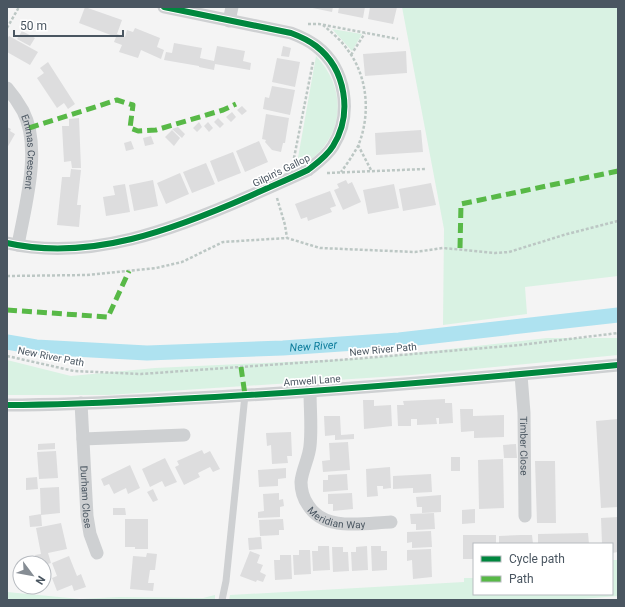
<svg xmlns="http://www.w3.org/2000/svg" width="625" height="607" font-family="Roboto,sans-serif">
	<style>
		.green { fill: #d9f2e3 }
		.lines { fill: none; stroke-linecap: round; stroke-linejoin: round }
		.canal { stroke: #aee2f0; stroke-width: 15 }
		.building { fill: #ddddde }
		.path { stroke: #bcc7c4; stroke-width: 2.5; stroke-dasharray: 3 2; stroke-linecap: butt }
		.lane { stroke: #ced0d2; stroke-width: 7 }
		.street { stroke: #ced0d2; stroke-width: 13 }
		.quiet { stroke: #58b947; stroke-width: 5; stroke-dasharray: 10 5; stroke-linecap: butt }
		.cycleway-casing { stroke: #fff; stroke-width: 8 }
		.cycleway { stroke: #00873e; stroke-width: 6 }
		.labels { text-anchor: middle; stroke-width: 3.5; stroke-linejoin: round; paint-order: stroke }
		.street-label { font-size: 10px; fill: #4a5661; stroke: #fff }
		.water-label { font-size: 11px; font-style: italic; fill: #0c7c9b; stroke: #fff }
	</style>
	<rect width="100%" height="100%" fill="#f4f4f4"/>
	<path class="green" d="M402,7H618V276L525,287L527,314L443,325L444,229Z
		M332,29L362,34L352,51Z
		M316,56C352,94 342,146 296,169Z
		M547,338H618V355L412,375L108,395H7V360L71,376L155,368L371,358Z
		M612,560H618V596L570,600H229L230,595L464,582V578H474V594H612Z
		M7,592L80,599L119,597L203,598L215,595V600H7Z"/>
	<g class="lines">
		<path class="canal" id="s1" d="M7,342L36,347L147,353L283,348L399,340L618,315"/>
	</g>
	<path class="building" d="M85,7L122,20L117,34L125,37L127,30L133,32L135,28L160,38L157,47L164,50L161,59L141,50L138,58L119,52L122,45L114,42L116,37L79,23Z
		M308,7H333L332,12Z
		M339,7H365L363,18L338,13Z
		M370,7H397L393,24L368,19Z
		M22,31L35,38L30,46L17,39Z
		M9,36L38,52L30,65L7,52V39Z
		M174,43L202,48L200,58L214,61L217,46L245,51L243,61L251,63L250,70L215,64L214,70L199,67V66L164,60L166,52L172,53Z
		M283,46L291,48L289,57L281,56Z
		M406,51L407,73L365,76L363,54Z
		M277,58L300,62L295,87L272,82Z
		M48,62L75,104L68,109L64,103L57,108L37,78L44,73L40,68Z
		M272,86L295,90L290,115L263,109L265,97L269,98Z
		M242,106L247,111L242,115L237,110Z
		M232,112L236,117L231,122L226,117Z
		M266,114L289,118L285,143H283L281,152L272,150L265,142L266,140L262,139Z
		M79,118L81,168H72L71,161L64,162L62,126H69V119Z
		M218,118L224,124L220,128L214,122Z
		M199,122L202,127L197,132L193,128Z
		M208,122L213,128L209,132L204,126Z
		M7,127L11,129L10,131L15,134L7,148Z
		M178,127L185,134L182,138L172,129Z
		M172,130L180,138L174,146L165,137Z
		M421,130L423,152L376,155L375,133Z
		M151,136L154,144L145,146L143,138Z
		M131,141L134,149L126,151L124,143Z
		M259,141L268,162L245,172L236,151Z
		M233,152L241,173L218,182L210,161Z
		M206,163L215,184L192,193L183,172Z
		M71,169L81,170L77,205H81L79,227L57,225L62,177H70Z
		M180,173L189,194L166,204L157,183Z
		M153,180L158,206L134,211L129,185Z
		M346,180L348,184L352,182L361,202L343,210L334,190L339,188L337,184Z
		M431,183L436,205L403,211L399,189Z
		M125,184L130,212L106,216L103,197L115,195L113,186Z
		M394,184L399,208L368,214L363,190Z
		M330,191L336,206L330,208L332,212L308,221L307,217L301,219L295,204Z
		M445,399V403H452L453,423L439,424V418H436L437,424L417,425V419H411V426H398L397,405H404L403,401Z
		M363,400H374V406L391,405L392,426L364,429Z
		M460,409H473V416L504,415V437L474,438V431L461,432Z
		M324,416H340L341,435L354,434V439L335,440V435L325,436Z
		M618,419V507L601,508L596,421Z
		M291,432L292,456H287L288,463L272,464L271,445L267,446L266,433Z
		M348,442L350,470L323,472L322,461L330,460L329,443Z
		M55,443V449L38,450V444Z
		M516,444L517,458H504L503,445Z
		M202,450L204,454L210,451L220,469L213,472L210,467L198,473L200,477L184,485L175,467L179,465L177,461Z
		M56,451L58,478L39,479L37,452Z
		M451,457H460V471H451Z
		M165,458L177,482L165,487L162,481L150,487L142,469Z
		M503,459L504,508L479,509L478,460Z
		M535,461H555L556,523H537Z
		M130,465L140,488L128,494L126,488L114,494L109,484L104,486L101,479Z
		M390,467L391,488L383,489V486H377L378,496L367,497L366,469Z
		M286,468V478L278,479V486L259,487L258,470Z
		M347,474L348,490L323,492V480H328V475Z
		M431,474L432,492L413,493V488L393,489V476Z
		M37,477L38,489L26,490V478Z
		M59,487L60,513L41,515L40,488Z
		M153,489L158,500L153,502L147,492Z
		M279,493V500L283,499L284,506L280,507V517L258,518V512L264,511L263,494Z
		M352,493L353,509L333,511V504H328V494Z
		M441,495V512L422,513V507H417L416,497Z
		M113,508H125L126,515H113Z
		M475,509V523L462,524V510Z
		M434,513L435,529L416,530V524H411L410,514Z
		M41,514L42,526L30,527L29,516Z
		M618,517V552L612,553V544H602L601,518Z
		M125,519H148V549H135V547H125Z
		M283,519L284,530H279V535L260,536L259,520Z
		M61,523L67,549L48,553L51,563L44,565V563H38L35,555L41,554L36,528Z
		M431,531L432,547L412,548V542L407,543V532Z
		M588,533L589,544H538V534Z
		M463,535H496V544H474V559H463Z
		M521,535H532L533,544H499V536Z
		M261,537L262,549L249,550L248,538Z
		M318,546H329L330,570L313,571L312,551H318Z
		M367,546L368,570L352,571L351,552H356V547Z
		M371,546H381V551H387V570L372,571Z
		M332,547H343V552H348L349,571L333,572Z
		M431,549L432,577L413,579L412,560L407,561V550Z
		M299,550H310L311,574L294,575L293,555H299Z
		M250,551L260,555L257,563L263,565L260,572L266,575L263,582L257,580L256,582L240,576Z
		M147,553L157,554L155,570H150L148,583H154L153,591L130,589L133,556L146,557Z
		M280,555H291L292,579L275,580L274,560H280Z
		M69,556L77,576L81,574L86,587L74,591L72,585L57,591L52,578L57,576L52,563Z"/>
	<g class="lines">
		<path class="path" d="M308,24H319L398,39
			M323,25C331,32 341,40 347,49C368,76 371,115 358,146C353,155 347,164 341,172
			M7,28L19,7
			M351,55L365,33
			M358,145L371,170
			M293,163L313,62
			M327,173L425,169
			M277,198L285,225L287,238
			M7,276L87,275L156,268L182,262L223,242L287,238L320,248L415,252L443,248L495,253L509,252L567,234L618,221
			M7,356L74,371L141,374L353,359L520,345L618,333"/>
		<path class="lane" d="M222,600L226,581L245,395"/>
		<g class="street">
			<path d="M229,21L232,7"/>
			<path id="s2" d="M7,88C13,95 18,102 23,111C42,148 25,206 18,245"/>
			<path d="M7,243C90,262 175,229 250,196C270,187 289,179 308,170C317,163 327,156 333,146C353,114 346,69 316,46C308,40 299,36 291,33L164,7"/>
			<path id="s3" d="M521,375L524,413L525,516"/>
			<path id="s4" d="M310,391C310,409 312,428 310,446C309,458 302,470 301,482C301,490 303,498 308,505C324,532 364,523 391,522"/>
			<path id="s5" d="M81,403L87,516L90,534L97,553"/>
			<path d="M7,405C63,405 120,402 176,399C324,392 471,379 618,365"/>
			<path d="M83,439L184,435"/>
		</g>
		<path class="quiet" d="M29,128L117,100L133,105L130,128L138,131L156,130L223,110L236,104
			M460,248L461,204L618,171
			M7,310L108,317L129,271
			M241,367L245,395"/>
		<g class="cycleway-casing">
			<path id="cycleway" d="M7,243C90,262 175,229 250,196C270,187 289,179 308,170C317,163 327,156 333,146C353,114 346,69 316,46C308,40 299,36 291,33L164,7
				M7,405C63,405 120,402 176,399C324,392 471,379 618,365"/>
		</g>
		<use href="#cycleway" class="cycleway"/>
	</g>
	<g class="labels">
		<g class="street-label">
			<text dy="4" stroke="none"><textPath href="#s2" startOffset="70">Emmas Crescent</textPath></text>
			<text transform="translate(281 170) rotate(-26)" y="4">Gilpin's Gallop</text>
			<text transform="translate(383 349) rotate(-5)" y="4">New River Path</text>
			<text transform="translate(51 356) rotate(11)" y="4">New River Path</text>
			<text transform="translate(312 380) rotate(-4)" y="4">Amwell Lane</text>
			<text dy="4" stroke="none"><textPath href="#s3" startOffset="71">Timber Close</textPath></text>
			<text dy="4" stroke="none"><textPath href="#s5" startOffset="94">Durham Close</textPath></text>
			<text dy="4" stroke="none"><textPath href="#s4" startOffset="150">Meridian Way</textPath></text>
		</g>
		<g class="water-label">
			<text dy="4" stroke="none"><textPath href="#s1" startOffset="307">New River</textPath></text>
		</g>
	</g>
	<rect width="625" height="607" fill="none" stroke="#4a5661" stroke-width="16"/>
	<rect x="473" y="543" width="140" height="52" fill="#ffffff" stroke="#b7bbc0"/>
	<rect x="481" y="556" width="20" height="6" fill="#00873e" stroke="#b7bbc0"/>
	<text x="509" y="563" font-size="12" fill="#4a5661">Cycle path</text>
	<rect x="481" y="576" width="20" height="6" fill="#58b947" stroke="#b7bbc0"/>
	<text x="509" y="583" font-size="12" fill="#4a5661">Path</text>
	<g transform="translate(32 575) rotate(122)"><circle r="19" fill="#ffffff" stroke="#b7bbc0"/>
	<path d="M0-3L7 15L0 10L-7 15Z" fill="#868d94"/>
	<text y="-6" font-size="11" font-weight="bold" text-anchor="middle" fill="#4a5661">N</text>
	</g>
	<path d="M14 30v6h109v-6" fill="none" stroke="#4a5661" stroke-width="2"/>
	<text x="20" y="30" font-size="12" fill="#4a5661" stroke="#ffffff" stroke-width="3" paint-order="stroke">50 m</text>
</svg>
